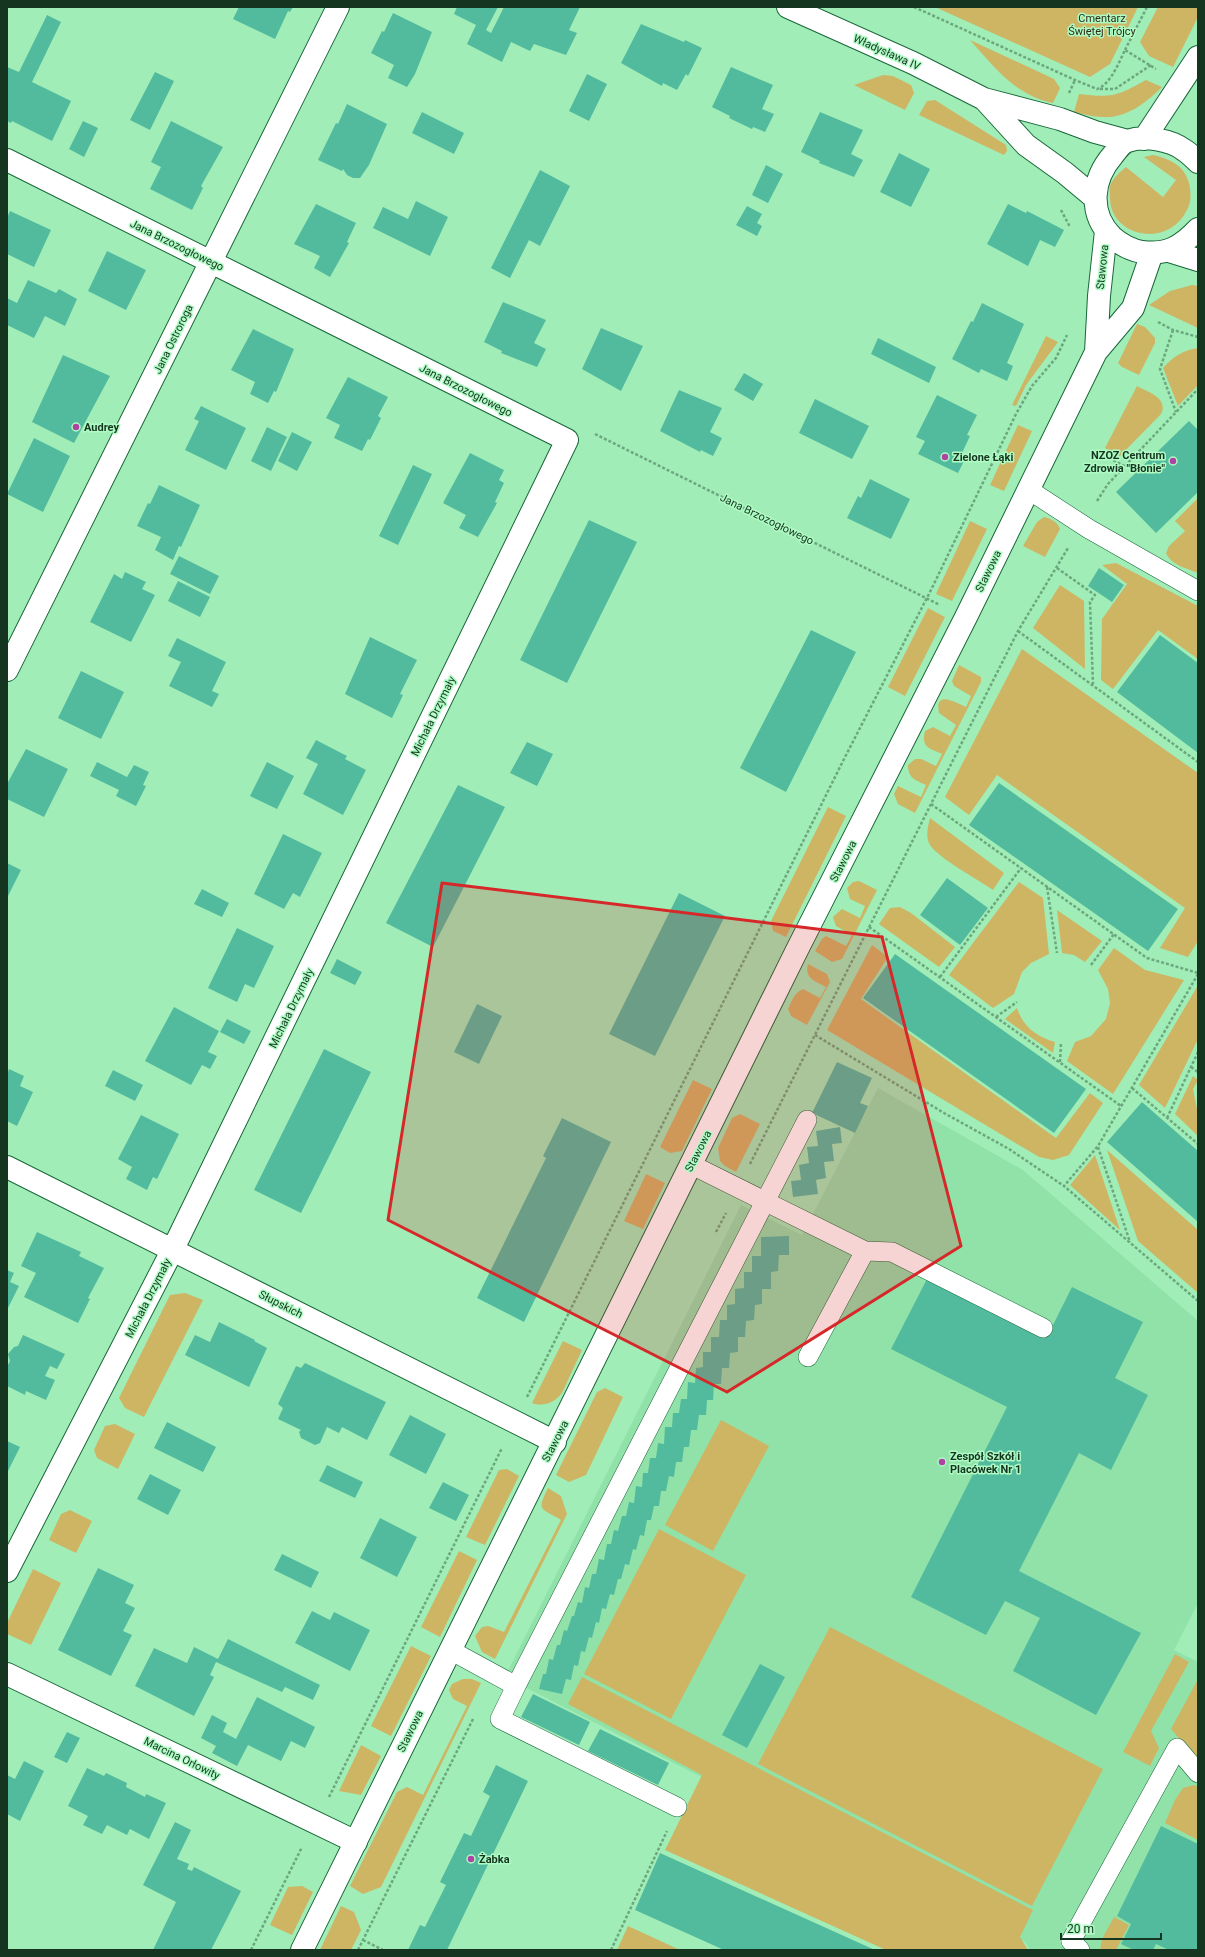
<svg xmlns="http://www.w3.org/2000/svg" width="1205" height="1957" font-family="Roboto,sans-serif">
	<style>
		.built { fill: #90e2a9 }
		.green { fill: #cdb564 }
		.building { fill: #52bb9e }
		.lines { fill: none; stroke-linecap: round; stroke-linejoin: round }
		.lane-casing { stroke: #186739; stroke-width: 20 }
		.street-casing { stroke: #186739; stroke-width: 24 }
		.secondary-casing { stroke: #186739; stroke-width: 24 }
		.path { stroke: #6ca77e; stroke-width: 2.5; stroke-dasharray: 3 2; stroke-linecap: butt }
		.lane { stroke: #fff; stroke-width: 19 }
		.street { stroke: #fff; stroke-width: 22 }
		.secondary { stroke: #fff; stroke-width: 22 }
		.marked { fill: #d62828; fill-opacity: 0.2; stroke: #d62828; stroke-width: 3; stroke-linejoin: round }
		.poi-dot { fill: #af43a2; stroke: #aefbc4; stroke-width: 1.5 }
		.labels { text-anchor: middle; stroke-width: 3; stroke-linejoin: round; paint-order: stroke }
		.park-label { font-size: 11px; fill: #302a18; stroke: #aefbc4 }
		.street-label { font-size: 11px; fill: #163520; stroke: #aefbc4 }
		.poi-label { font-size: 11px; font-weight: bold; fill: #163520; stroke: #aefbc4; text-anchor: start }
	</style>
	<rect width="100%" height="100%" fill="#a1edb7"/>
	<path class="built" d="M878,1088L1023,1170L1198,1321V1603L1174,1650L1198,1662V1950H1030L1025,1942L505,1677L741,1205L802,1235Z"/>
	<path class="green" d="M935,7H1138L1110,64L1090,77Z
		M1158,7H1198V17L1173,67L1149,56L1140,42Z
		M970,40L1054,79L1060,88L1053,103C1015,95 995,68 970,40Z
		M883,75L893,76L911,85L914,93L905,110L854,85Z
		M1146,80L1162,87C1147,102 1126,119 1102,117C1093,117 1084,114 1074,112L1079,94C1113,98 1117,96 1146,80Z
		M935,100L1006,145L1007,151L1004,155L919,115L927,101Z
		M1153,155C1170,159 1184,165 1189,183C1192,197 1191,206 1182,218C1160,247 1110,234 1110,198C1110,194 1109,189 1110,186C1113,178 1120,172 1126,167L1163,197L1176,180L1144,157Z
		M1192,285L1198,286V328L1149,305L1170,291Z
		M1137,324L1145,327L1155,338V343L1139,375L1122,367L1118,363Z
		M1046,336L1058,342L1026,385L1016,406L1012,405Z
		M1198,348V385L1178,406L1163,368C1173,357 1183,350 1198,348Z
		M1137,386C1148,392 1169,398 1161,414L1120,456L1105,448Z
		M1018,425L1032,431L1004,491L990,485Z
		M1198,498V573C1186,568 1171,565 1166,553L1169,546L1185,531L1175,521Z
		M1044,517C1051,519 1057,521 1060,529L1045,557L1023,546L1037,522Z
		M970,521L987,529L952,601L936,594Z
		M1116,563L1198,606V659L1158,630L1113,689L1101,680L1102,619L1127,584L1102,565Z
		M1060,585L1084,601L1085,669L1033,628Z
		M928,608L945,617L905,696L888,687Z
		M1022,649L1198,773V941L1188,957L1160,948L1185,908L997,775L969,815L945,797Z
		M959,665L981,677V682L915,813L898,804L894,794L898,786L921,797L926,785C915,780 908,778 908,765L915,759H921L936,766L942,754C929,748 921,748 925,731L933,727L950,736L956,725L939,713C934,689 956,703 966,707L971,696L954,686L952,681Z
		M828,807L846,816L786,937L773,931L771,921Z
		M930,818L1004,873L993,890C979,880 938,858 930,845C925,837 928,826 930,818Z
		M859,881L877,890L842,959L832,962L815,951L822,939L826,936L846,946L852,935L836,926L833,917L842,909L860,918L865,906L850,899L847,888L853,882Z
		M1019,882L1043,898L1049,954L1031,963L1022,972L1014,994L993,1008L949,975Z
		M900,907L911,913L955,947L939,967L879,924L890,908Z
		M1057,910L1102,941L1085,962L1074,955L1062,953Z
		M872,945L888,957L861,999L1056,1138L1090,1093L1103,1103L1069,1155L1053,1160L1039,1157L827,1030Z
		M1114,948L1145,970L1184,980L1113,1094L1067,1061L1075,1042L1091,1036L1106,1019L1110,1003L1108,989L1098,970Z
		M808,964L827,974L830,982L807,1025L791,1016L788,1009C792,1000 794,993 803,989L820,998L826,987C816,981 804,979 808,964Z
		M1197,987L1198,1039L1165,1108L1139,1085Z
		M1017,1008C1023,1027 1037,1037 1055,1042L1053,1053L1005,1019Z
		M1193,1076L1198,1080L1193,1089L1198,1114V1136L1175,1114Z
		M693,1080L712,1089L682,1151L670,1153L660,1147Z
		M740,1114L760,1124L736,1172L725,1166L720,1161L718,1148L732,1118Z
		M1107,1150L1198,1230V1293L1138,1241Z
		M1095,1155L1120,1230L1070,1185Z
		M646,1174L665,1183L643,1229L624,1221Z
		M185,1293L203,1300L144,1417L125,1408L119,1398L170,1295Z
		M563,1341L582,1350L562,1393C554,1403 544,1407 532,1403Z
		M605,1388L623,1397L586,1475L569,1482L556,1475L597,1392Z
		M721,1420L769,1446L713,1551L665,1525Z
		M115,1424L135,1434L118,1469L97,1458L94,1450L105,1426Z
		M507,1469L519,1476L485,1545L466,1537L499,1470Z
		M548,1488L561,1496L567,1514L495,1659L482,1652L475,1636L482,1627L488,1626L504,1632L561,1520C541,1508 536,1512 548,1488Z
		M70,1510L92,1521L76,1553L49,1540L61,1514Z
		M659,1529L746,1575L671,1719L584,1674Z
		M459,1551L477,1560L440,1637L421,1627Z
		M33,1569L61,1583L31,1645L7,1634V1623Z
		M830,1627L1103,1769L1032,1906L758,1764Z
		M411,1646L431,1656L391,1736L371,1726Z
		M1175,1654L1189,1662L1151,1731L1159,1748L1150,1766L1123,1752Z
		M582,1677L1033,1910L1020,1937L1028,1950H886L665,1850L702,1775L568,1704Z
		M463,1679H472L481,1683L381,1887L363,1894L350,1886L397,1792L407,1787L423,1795L467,1706L453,1699L449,1690L452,1684Z
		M1198,1679V1760L1171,1729Z
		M361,1745L381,1756L361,1795L339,1791Z
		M1194,1785L1198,1787V1840L1165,1823L1175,1800L1183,1788Z
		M302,1886L313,1892L292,1935L270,1925L288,1887Z
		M341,1906L354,1912L361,1930L351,1950H320Z
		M1114,1917L1129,1925L1116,1950H1100L1102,1939Z
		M628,1926L680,1950H617Z"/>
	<path class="building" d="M239,7H293L290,12L288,11L275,39L233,19Z
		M457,7H498L486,30L491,33L504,7H580L569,30L577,33L566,55L534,44L530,51L511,42L502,62L467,44L476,25L454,14Z
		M393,13L432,32L415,74L407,87L388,78L394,65L371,53L382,31L384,32Z
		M47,15L61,22L32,82L71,101L52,141L12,121L11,123L7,121V67L19,72Z
		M641,24L684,42L685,40L702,48L688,76L686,74L677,90L663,83L662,86L621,63Z
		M731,67L773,85L762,109L774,114L765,132L753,127L752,129L729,118L730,116L712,107Z
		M155,72L174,81L150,130L130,120Z
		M587,74L607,84L589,121L569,111Z
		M347,104L387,124L369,165L360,178H353L347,175L343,169L342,171L318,160L336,123L338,124Z
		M422,112L464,133L454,154L412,133Z
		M820,112L863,130L851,154L863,160L854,177L819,163L820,161L801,152Z
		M83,121L98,128L84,157L69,149Z
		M171,121L223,147L201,186L203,188L192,210L150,189L161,167L151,162Z
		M899,153L930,169L911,207L880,192Z
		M766,165L783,174L768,203L752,195Z
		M540,170L570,186L540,246L529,240L510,278L491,268Z
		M416,201L448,217L430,256L373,228L383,207L408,219Z
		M316,204L356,223L347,242L349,243L330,277L314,268L320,256L294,244Z
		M1008,204L1026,213L1027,211L1064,230L1055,247L1040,240L1028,266L987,244Z
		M747,206L762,214L757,223L762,226L757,236L736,225Z
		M10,211L51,230L34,267L7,254V218Z
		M107,251L146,270L126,310L88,291Z
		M28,280L56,293L59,289L77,299L65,326L45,316L34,338L7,325V298L17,303Z
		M503,302L546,320L534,343L546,349L537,367L501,353L502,351L484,342Z
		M982,303L1024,324L1007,363L1013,366L1007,381L981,369L979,373L952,359L971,321L973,322Z
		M601,328L643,346L621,391L582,369Z
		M253,329L294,349L276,392L274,391L268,403L250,394L255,382L231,370Z
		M878,338L936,367L929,383L871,354Z
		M63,355L110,376L74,443L32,422Z
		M744,373L763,384L753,401L734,390Z
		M348,377L388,397L378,416L381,418L370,440L368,439L362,451L334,438L340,425L326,418Z
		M679,390L722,408L710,432L722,438L713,456L701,450L700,452L660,431Z
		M937,395L977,415L967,435L970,436L962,453L967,455L958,473L918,454L925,441L916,437Z
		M815,399L869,426L852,459L799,433Z
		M201,406L246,428L226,470L185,450L199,421L194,419Z
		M1189,421L1198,430V492L1156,533L1116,492Z
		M267,427L287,437L271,471L251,461Z
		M292,432L312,442L297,471L278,461Z
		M34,438L70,456L43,512L7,494Z
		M470,453L504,470L499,480L504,483L495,502L497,503L478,537L459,528L466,515L443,503Z
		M413,465L432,474L398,545L379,536Z
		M870,479L910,499L891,539L847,518L858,496L861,498Z
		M159,485L200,505L181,547L179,546L173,560L155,550L161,537L137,526L148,503L150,504Z
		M589,520L637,542L567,683L520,660Z
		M179,556L219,576L210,594L170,574Z
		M1099,568L1124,585L1112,602L1088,586Z
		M125,572L146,582L142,589L155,595L131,642L90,622L114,574L122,579Z
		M178,581L210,597L200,617L168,601Z
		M811,630L856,652L786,792L740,768Z
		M1160,635L1198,663V753L1117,692Z
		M370,637L417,660L400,694L403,695L392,718L345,694Z
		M177,638L226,662L212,691L219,694L212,707L169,686L181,662L168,656Z
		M81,671L124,692L101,739L58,718Z
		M316,740L347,756L345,759L366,770L343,815L303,794L318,764L306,758Z
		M527,742L553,754L537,786L510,773Z
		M26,749L68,769L44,817L7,799V784Z
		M97,762L127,777L134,765L149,772L143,785L146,786L136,806L116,796L119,790L90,776Z
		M267,762L294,776L277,809L250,796Z
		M999,783L1178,909L1148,951L969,825Z
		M458,785L505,807L433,947L386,923Z
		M283,834L322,853L300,897L293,893L284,909L254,894Z
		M7,863L21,870L7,898Z
		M947,878L988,908L960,945L920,915Z
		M202,889L229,903L222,917L194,904Z
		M679,893L725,916L655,1056L609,1034Z
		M237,928L274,946L254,988L245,984L237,1002L208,988Z
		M895,954L1086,1089L1054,1133L863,998Z
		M337,959L362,972L355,985L330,973Z
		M477,1004L502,1016L479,1064L454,1052Z
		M174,1007L219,1031L208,1052L217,1056L210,1069L202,1065L191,1085L145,1061Z
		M227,1019L251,1031L244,1044L220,1032Z
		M324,1049L371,1072L301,1213L254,1190Z
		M837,1062L872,1078L860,1103L868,1106L855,1133L812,1113Z
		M9,1069L24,1076L20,1086L33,1092L17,1126L7,1121V1075Z
		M113,1070L143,1085L135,1101L105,1086Z
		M1142,1102L1198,1151V1222L1107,1142Z
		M141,1115L179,1134L157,1179L153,1177L147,1190L126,1179L132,1167L118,1159Z
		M562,1118L611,1142L524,1322L477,1298L546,1158L543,1156Z
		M840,1127L842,1143L832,1144L834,1161L824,1162L826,1178L816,1180L818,1194L793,1197L791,1181L801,1180L799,1165L809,1163L807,1147L818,1146L816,1131Z
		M37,1232L81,1252L79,1256L104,1268L88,1298L90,1299L78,1323L24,1297L36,1273L21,1266Z
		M789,1236V1255H779L778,1271L771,1272V1289H762V1304L755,1305L754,1320L746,1321L745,1337H738V1352L730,1353L729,1368H722L721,1384H714L713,1400H707L706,1415H699L697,1430H691L689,1447H684L682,1462H676L674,1477L669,1476L666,1491H661L659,1506H654L651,1520H647L644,1536L640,1535L636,1550L633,1549L629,1565L625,1564L621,1579H618L614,1595L610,1594L606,1609L602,1608L599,1623L596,1622L592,1638L589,1637L585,1652L581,1651L578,1666L574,1665L571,1680L566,1679L562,1694L539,1689L543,1674H546L549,1659L553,1660L557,1645H560L564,1630L567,1631L572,1616H574L578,1602L582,1603L585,1587L589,1588L592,1574H596L599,1559L604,1560L607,1544H611L614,1530L618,1531L622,1516H626L629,1502L634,1503L636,1486L642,1487L643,1473H648L650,1458H656L658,1443L664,1444L665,1427H672L673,1413H679L681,1399H687L688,1382L695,1383L696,1368L703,1367V1352H711V1337H719L720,1320H727V1305L735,1304V1289L744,1288V1272H752V1256H761V1237Z
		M7,1270L14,1273L10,1282L19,1286L7,1310Z
		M928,1277L1047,1337L1072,1287L1143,1322L1115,1378L1148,1395L1111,1470L1079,1453L1019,1571L1141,1633L1096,1715L1013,1671L1040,1618L1005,1601L986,1635L911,1597L1007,1407L891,1349Z
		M219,1322L255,1340L254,1341L267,1348L249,1387L185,1355L195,1335L210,1342Z
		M23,1335L65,1354L57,1369L50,1366L45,1376L55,1380L46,1400L26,1391L25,1395L7,1386V1367L10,1361L8,1354L14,1347L18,1346Z
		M305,1363L386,1402L367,1440L342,1427L339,1433L327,1427L320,1443L315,1445L301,1438L299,1432L301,1430L278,1419L283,1408L278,1404L296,1366L301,1368Z
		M410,1415L446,1434L426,1474L389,1455Z
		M167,1422L216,1447L203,1472L154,1448Z
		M7,1441L20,1447L7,1473Z
		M327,1465L363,1482L355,1498L319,1481Z
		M150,1474L181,1490L168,1515L137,1499Z
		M443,1482L469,1495L456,1521L429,1508Z
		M380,1518L417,1537L397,1577L360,1558Z
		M282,1554L319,1572L311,1588L274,1570Z
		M98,1568L134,1585L125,1603L135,1608L123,1631L132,1635L111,1676L58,1650Z
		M312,1611L330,1620L334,1612L370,1630L350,1671L295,1643Z
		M228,1639L320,1685L313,1700L285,1687L282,1692L216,1662L210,1675L214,1677L194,1716L135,1686L154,1648L187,1663L194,1647L218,1659Z
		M760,1664L785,1677L747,1748L722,1735Z
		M533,1694L590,1722L579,1745L521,1717Z
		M257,1697L315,1727L305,1748L291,1741L281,1761L248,1745L237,1766L212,1753L216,1746L201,1738L212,1715L227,1723L223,1732L236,1739Z
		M600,1729L669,1763L658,1785L588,1751Z
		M67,1732L80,1738L67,1763L54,1757Z
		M24,1761L44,1771L20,1821L7,1814V1775L15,1779Z
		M496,1765L528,1781L447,1950H408L420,1925L425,1927L446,1885L440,1882L464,1833L471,1836L490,1796L483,1792Z
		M87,1768L104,1776L106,1773L127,1783L126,1787L145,1797L146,1794L166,1803L149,1839L130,1829L127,1835L107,1825L102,1834L83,1825L88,1816L68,1806Z
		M175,1822L191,1830L177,1859L189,1864L187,1869L192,1871L194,1867L241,1891L211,1950H153L176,1902L143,1885Z
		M1161,1826L1198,1844V1950H1169L1156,1944L1153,1950H1134L1121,1944L1131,1924L1117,1916Z
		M660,1853L875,1950H724L635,1910Z"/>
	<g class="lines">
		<g class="lane-casing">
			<path id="lane" d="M1029,490L1089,529L1198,591
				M692,1165L865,1251L808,1357
				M865,1251L892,1252L1043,1328
				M450,1650L516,1686L807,1120
				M516,1686L500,1719L677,1807
				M1080,1950L1071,1941L1177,1748L1198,1773"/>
		</g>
		<g class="street-casing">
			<path id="street" d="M7,160L567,440L173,1249L7,1571
				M7,670L338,7
				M7,1167L555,1442
				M7,1674L356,1842"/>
		</g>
		<g class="secondary-casing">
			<path id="secondary" d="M788,7L913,63L984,99L1060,119L1095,132L1128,141
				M984,99L1026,145L1065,173L1095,198
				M1144,139L1198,57
				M1198,162C1194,158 1189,153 1184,150C1171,140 1144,135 1128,141C1123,142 1116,151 1113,155C1092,179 1088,213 1112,237C1120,244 1131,250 1142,252C1167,255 1181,247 1198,229
				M1169,251L1198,260
				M1096,352L1099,296L1106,231
				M302,1950L797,950L966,617L1096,352L1133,308L1152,253"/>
		</g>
		<path class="path" d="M914,7L1075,80L1097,89C1111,84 1119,62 1125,50L1156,69
			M1125,50L1147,7
			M1100,89H1115L1151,65
			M1069,93L1075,80
			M1061,210L1070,227
			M1158,322L1173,330L1198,337
			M1173,330L1160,369L1176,412
			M595,434L940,605
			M1100,453L1124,466
			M1097,501L1108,484L1198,389
			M1057,568L1095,595L1090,602L1093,684
			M1018,631L1198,762
			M931,804L1147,958L1198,973
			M1047,887L1057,953
			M869,927L1121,1106
			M1091,965L1114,934
			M1198,974L1098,1146L1064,1186L1198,1301
			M940,977L1021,868
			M996,1017L1017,1002
			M815,1035L944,1113L1009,1149L1064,1186
			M1060,1062L1061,1043
			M1191,1067L1198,1072
			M1132,1088L1198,1144
			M1167,1118L1198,1052
			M1098,1147L1130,1242
			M750,1164L1018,631L1068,548
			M716,1232L726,1213
			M527,1397L843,761L932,588L1016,414L1032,386L1056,358L1067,335
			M329,1797L502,1448
			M363,1940L383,1950
			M251,1950L302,1847
			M358,1950L473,1719
			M611,1950L667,1831"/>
		<use href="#lane" class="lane"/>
		<use href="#street" class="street"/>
		<use href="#secondary" class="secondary"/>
	</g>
	<path class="marked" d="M442,883L882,937L961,1246L727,1392L388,1220Z"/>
	<g class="poi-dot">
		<circle cx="76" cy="427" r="4"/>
		<circle cx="945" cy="457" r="4"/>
		<circle cx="1173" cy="461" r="4"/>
		<circle cx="942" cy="1462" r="4"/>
		<circle cx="471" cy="1859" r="4"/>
	</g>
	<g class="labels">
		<g class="park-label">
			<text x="1102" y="22">Cmentarz<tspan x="1102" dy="13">Świętej Trójcy</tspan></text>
		</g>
		<g class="street-label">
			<text transform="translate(887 52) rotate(24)" y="4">Władysława IV</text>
			<text transform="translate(177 245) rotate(26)" y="4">Jana Brzozogłowego</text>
			<text transform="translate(1102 267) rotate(-84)" y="4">Stawowa</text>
			<text transform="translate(173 339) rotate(-64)" y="4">Jana Ostroroga</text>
			<text transform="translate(466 390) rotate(27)" y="4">Jana Brzozogłowego</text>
			<text transform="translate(767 519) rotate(26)" y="4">Jana Brzozogłowego</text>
			<text transform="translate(988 571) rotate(-64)" y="4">Stawowa</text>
			<text transform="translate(433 716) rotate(-64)" y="4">Michała Drzymały</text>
			<text transform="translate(843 861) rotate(-63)" y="4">Stawowa</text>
			<text transform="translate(291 1008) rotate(-64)" y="4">Michała Drzymały</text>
			<text transform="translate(698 1151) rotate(-63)" y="4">Stawowa</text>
			<text transform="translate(148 1298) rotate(-63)" y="4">Michała Drzymały</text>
			<text transform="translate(281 1304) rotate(27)" y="4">Słupskich</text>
			<text transform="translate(555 1441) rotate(-63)" y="4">Stawowa</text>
			<text transform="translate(410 1731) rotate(-64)" y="4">Stawowa</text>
			<text transform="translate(182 1758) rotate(26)" y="4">Marcina Orłowity</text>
		</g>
		<g class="poi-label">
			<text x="84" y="431">Audrey</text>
			<text x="1165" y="459" text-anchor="end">NZOZ Centrum<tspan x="1165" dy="13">Zdrowia "Błonie"</tspan></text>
			<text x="953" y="461">Zielone Łąki</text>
			<text x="950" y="1460">Zespół Szkół i<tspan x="950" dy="13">Placówek Nr 1</tspan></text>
			<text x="479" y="1863">Żabka</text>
		</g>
	</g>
	<rect width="1205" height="1957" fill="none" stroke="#163520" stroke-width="16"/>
	<path d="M1061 1933v6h100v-6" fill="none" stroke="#163520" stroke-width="2"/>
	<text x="1067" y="1933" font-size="12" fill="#163520" stroke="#aefbc4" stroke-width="3" paint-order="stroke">20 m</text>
</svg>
